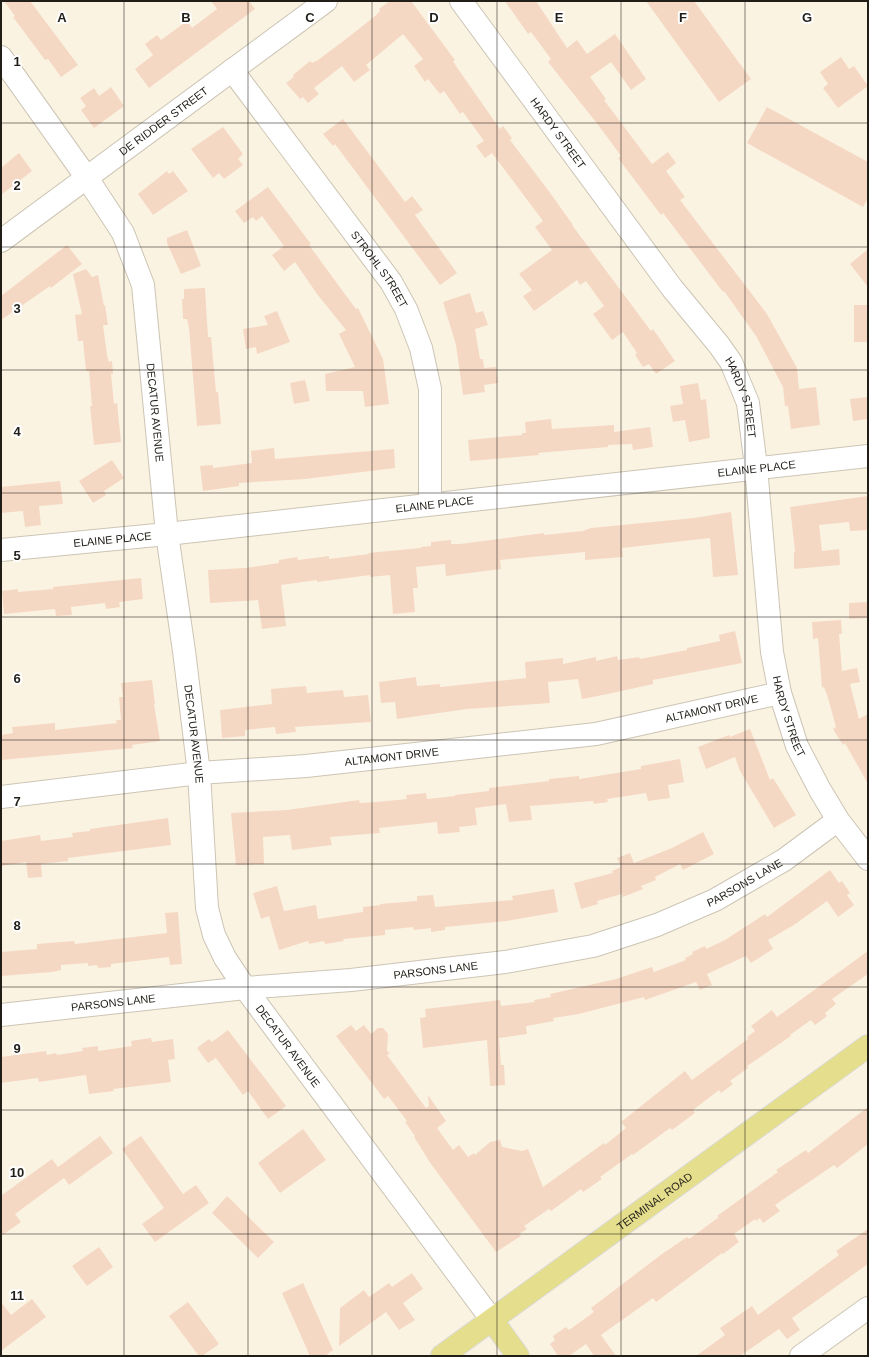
<svg xmlns="http://www.w3.org/2000/svg" width="869" height="1357" font-family="Arial,sans-serif">
	<style>
		.building { fill: #f5d8c3 }
		.lines { fill: none; stroke-linecap: round; stroke-linejoin: round }
		.minor-casing { stroke: #ccc5b5; stroke-width: 24 }
		.major-casing { stroke: #dbdbda; stroke-width: 24 }
		.minor { stroke: #fff; stroke-width: 22 }
		.major { stroke: #e5de8d; stroke-width: 22 }
		.grid { fill: none; stroke: #211e18; stroke-width: 1; stroke-opacity: 0.55 }
		.labels { text-anchor: middle; stroke-width: 4; stroke-linejoin: round; paint-order: stroke }
		.street-label { font-size: 11px; fill: #211e18; stroke: #fff }
		.grid-label { font-size: 13px; text-anchor: middle; font-weight: bold; fill: #211e18; stroke: #fff; stroke-width: 4; stroke-linejoin: round; paint-order: stroke }
	</style>
	<rect width="100%" height="100%" fill="#fbf3e2"/>
	<path class="building" d="M4,1H30L78,65L61,77L48,59L45,60L13,17L15,16Z
		M211,1H249L255,9L149,88L135,69L153,55L145,44L157,35L161,40L187,21L192,28L217,9Z
		M390,1H411L455,60L453,61L458,69L500,129L503,126L512,138L510,140L548,190L573,225H572L651,331L653,329L675,361L656,374L649,364L643,367L635,355L637,353L623,332L612,340L593,314L604,306L586,281L580,285L577,280L534,311L523,296L532,290L519,274L552,250L535,227L543,221L492,153L485,158L476,146L484,141L463,112L460,114L444,91L440,94L428,79L425,82L414,66L423,59L403,34L366,65L370,70L354,82L342,66L314,88L319,94L308,103L303,97L300,99L286,83L294,77L293,75L310,61L312,63L318,60L346,39L374,17L380,11L379,9Z
		M505,1H536L567,48L577,40L587,54L615,34L646,79L631,90L611,62L590,77L606,99L604,100L652,164L668,152L676,163L666,171L685,197L680,200L767,314L797,368L799,389L816,387L820,425L791,429L788,406H785L783,387L756,336L724,291L723,292L663,213L661,215L618,158L621,156L599,126L548,62L551,59L531,32L528,34Z
		M646,1H694L751,79L719,102Z
		M841,57L849,69L854,66L868,86L838,108L823,88L828,84L820,72Z
		M111,87L124,106L94,128L81,110L86,106L80,98L94,88L99,96Z
		M767,107L868,162V198L863,207L747,143Z
		M343,119L405,202L412,196L423,210L415,215L457,273L440,285L335,144L333,146L323,134Z
		M223,127L243,154L238,159L243,165L224,179L219,173L213,178L191,149Z
		M19,153L32,171L1,195V168Z
		M167,171L169,174L173,171L188,191L153,215L138,194Z
		M268,187L311,244L309,245L339,286L356,309L358,308L383,359L389,404L365,407L363,391H326L325,374L355,367L339,334L346,330L317,294L295,262L284,271L272,255L284,246L262,216L256,221L253,217L244,223L235,211Z
		M187,230L201,266L181,274L167,243V238Z
		M67,245L82,264L51,288L50,286L1,320V296Z
		M868,249V287L850,264Z
		M86,269L92,277L98,275L104,306L105,305L108,325H103L107,355L109,362L112,361L113,374H111L114,404L117,403L121,442L94,445L90,406H92L89,371H86L83,341H78L75,315L82,314L73,274Z
		M205,288L208,337H211L216,392H218L221,424L197,426L189,328L187,319H183L182,299H184V289Z
		M470,293L476,313L483,311L488,325L475,329L480,359H483L484,368L496,367L498,383L484,385L485,392L463,395L456,345L443,302Z
		M854,305H868V342H854Z
		M277,311L290,342L257,354L256,347L246,349L243,329L268,325L264,316Z
		M305,380L310,401L294,404L290,383Z
		M698,383L701,400L706,399L710,438L689,442L685,420L673,422L670,406L683,404L680,386Z
		M868,397V419L853,421L850,399Z
		M551,419L552,429L614,425V432L650,427L653,447L633,450L632,444L608,445V447L538,453L539,455L470,461L468,440L522,435V433H526L525,422Z
		M274,448L275,459L394,449L395,468L305,479L239,483V486L203,491L200,466L213,465V468L252,463L251,451Z
		M112,460L124,478L104,491L106,495L93,503L79,481Z
		M60,481L63,504L39,506L41,525L25,527L23,511L1,513V487Z
		M868,496V530L850,531L849,522L819,525L822,551L839,549L840,565L794,569V552L795,551L790,507Z
		M731,512L738,575L713,577L710,538L622,548L623,557L585,560V552L500,560L501,569L446,576L445,564L416,567L418,588H413L415,612L393,614L390,575L370,577V575L317,582V580L281,585L286,626L262,629L258,600L210,603L208,570L245,568L279,563V560L297,557L298,560L329,556V559L369,554L368,553L421,548V547L431,546V542L451,540V544H460L544,533V535L583,531L591,528L694,518Z
		M141,578L143,599L119,602L120,607L106,609L105,603L71,607L72,615L56,616L55,609L4,614L2,591L18,589V592L53,589V587Z
		M868,602V618L849,619V603Z
		M841,620L842,634H839L842,671L857,668L860,682L850,684L859,719L868,714V784L845,743L843,745L833,729L836,727L828,698L824,687L822,688L818,638L813,639L812,622Z
		M735,631L742,663L653,680V684L608,694L582,699L578,679L548,682L550,703L467,709L397,719L395,702L381,703L379,682L416,677L417,686L440,684V687L526,678L525,662L563,658V664L596,657V661L617,656L618,660L639,657L640,659L687,650V648L720,641L719,635Z
		M152,680L155,704H154L160,741L132,745L133,748L1,760V735L13,733L12,727L55,723V730L117,723L116,720H121L119,697H123L121,683Z
		M306,686L307,693L343,690L344,697L368,695L371,722L295,727L296,732L276,734L275,727L245,730V736L222,738L220,710L272,704L271,689Z
		M750,729L770,780L773,778L796,815L774,828L740,771L735,757L706,769L698,747L729,735L730,737Z
		M680,759L684,782L668,785L670,798L648,801L646,793L607,799L608,802L594,804L593,801L530,806L532,820L509,822L506,804L475,808L477,825L459,827L460,832L438,834L437,822L379,828L380,833L330,837L332,845L292,850L290,835L263,837L264,864L236,865L231,813L287,810L359,800L360,803L377,802L407,799L406,795L426,793L427,799L455,796V795L489,791V788L549,781V779L579,776V779L641,769V766Z
		M168,818L171,845L68,858V861L41,864L42,877L28,878L26,862L1,866V841L40,835L41,841L73,837L72,833L90,831V829Z
		M703,832L714,854L683,870L680,864L655,877L656,880L641,886L643,889L623,897L622,894L597,901L598,904L581,909L574,883L613,873L612,871L621,867L617,858L630,853L634,863L672,848Z
		M830,870L839,883L842,881L850,893L847,895L854,905L838,917L827,901L794,925L768,940L773,949L751,963L746,956L707,974L712,985L700,990L696,982L645,1000L644,997L579,1014L553,1018L554,1021L527,1026L526,1027L527,1034L499,1038L501,1065H504L505,1085L490,1086L487,1040L423,1048L420,1018L426,1017L425,1009L500,1000L501,1006L535,1002L534,1000L551,997L550,994L616,979L652,967L654,972L686,960L685,958L693,954L692,952L705,946L706,949L725,940L765,914L767,917Z
		M277,886L284,911L316,905L318,919L363,912V907L380,905V904L417,901V896L433,895L435,907L513,900L512,896L554,889L558,912L506,921L445,927V930L431,932V928L414,930L413,927L385,930V935L343,939L344,941L325,944L324,941L309,944L308,941L279,950L269,916L261,919L253,893Z
		M178,912L182,964L170,965L169,957L111,964V967L98,968L97,965L88,966V963L61,965V970L52,972L1,976V952L37,949V944L74,941L75,944L167,933L165,913Z
		M868,951V974L832,999L836,1004L825,1013L827,1016L815,1025L811,1020L790,1035L791,1036L747,1066L748,1068L730,1081L733,1084L721,1093L719,1090L693,1110L695,1113L672,1130L670,1128L633,1155L632,1154L600,1177L602,1179L583,1192L581,1189L551,1211L549,1209L524,1226L527,1229L519,1234L521,1236L496,1252L431,1164L414,1137L415,1136L405,1122L407,1121L388,1096L384,1099L336,1036L351,1025L356,1031L364,1025L371,1034L378,1028H383L388,1034L387,1051L390,1053L387,1055L426,1108L429,1106L428,1095L446,1121L437,1128L453,1150L459,1145L468,1157L474,1153L475,1155L490,1142L500,1140L502,1147L522,1151L528,1149L543,1187L604,1143L605,1145L626,1128L621,1122L685,1071L692,1080L748,1039L747,1037L755,1031L751,1026L772,1010L777,1017Z
		M228,1030L286,1106L268,1119L248,1091L243,1095L216,1058L208,1063L197,1048L209,1039L212,1042Z
		M151,1038L152,1042L173,1039L175,1059L168,1060L171,1082L113,1089L114,1091L89,1094L86,1075L39,1082L38,1078L1,1083V1057L46,1051L47,1055L56,1053L57,1055L83,1051L82,1048L98,1046V1051L132,1046L131,1041Z
		M868,1107V1144L837,1168L834,1165L775,1205L780,1211L763,1223L760,1218L756,1221L755,1219L734,1234L739,1242L723,1254L722,1253L656,1302L653,1298L601,1335L616,1356H594L586,1344L569,1356H558L550,1344L555,1340L553,1336L566,1327L569,1330L594,1312L591,1308L662,1254L687,1237L689,1239L719,1217L717,1216L778,1172L776,1170L806,1150L808,1153Z
		M303,1129L326,1160L280,1193L258,1163Z
		M100,1136L113,1153L69,1185L64,1178L15,1214L21,1222L1,1236V1194L2,1195L52,1159L58,1167Z
		M141,1136L183,1194L196,1185L209,1203L155,1242L142,1224L164,1208L122,1149Z
		M227,1196L274,1242L258,1258L212,1213Z
		M868,1229V1264L792,1318L800,1330L787,1339L779,1329L740,1356H696L725,1335L720,1328L752,1306L758,1315L839,1255L836,1251Z
		M99,1247L113,1267L87,1286L72,1266Z
		M412,1273L423,1289L403,1303L415,1320L399,1330L386,1312L339,1346L340,1308L364,1290L369,1297L389,1283L392,1287Z
		M303,1283L333,1350L325,1356H310L282,1293Z
		M32,1299L46,1317L1,1351V1302L11,1315Z
		M188,1302L219,1344L202,1356H199L169,1316Z"/>
	<g class="lines">
		<g class="minor-casing">
			<g id="minor">
				<path id="s1" d="M461,1L672,288L719,345L731,362L748,403L756,467L772,652L780,693L797,746L820,790L838,820L868,859"/>
				<path id="s2" d="M1,57L87,178L123,233L143,285L167,534L184,651L199,773L207,908L214,935L225,958L245,988L492,1320"/>
				<path id="s3" d="M232,70L391,282L406,309L421,348L430,389V504"/>
				<path id="s4" d="M1,241L326,1"/>
				<path id="s5" d="M1,550L167,534L868,456"/>
				<path id="s6" d="M1,797L199,773L306,766L596,734L780,693"/>
				<path id="s7" d="M1,1015L245,988L351,980L505,962L593,946L657,925L715,900L784,860L838,820"/>
				<path d="M801,1356L868,1308"/>
			</g>
		</g>
		<g class="major-casing">
			<g id="major">
				<path d="M492,1320L518,1356"/>
				<path id="s8" d="M442,1356L868,1046"/>
			</g>
		</g>
		<use href="#minor" class="minor"/>
		<use href="#major" class="major"/>
	</g>
	<path class="grid" d="M124,1V1356M248,1V1356M372,1V1356M497,1V1356M621,1V1356M745,1V1356M1,123H868M1,247H868M1,370H868M1,493H868M1,617H868M1,740H868M1,864H868M1,987H868M1,1110H868M1,1234H868"/>
	<g class="labels">
		<g class="street-label">
			<text dy="4" stroke="none"><textPath href="#s4" startOffset="202">DE RIDDER STREET</textPath></text>
			<text dy="4" stroke="none"><textPath href="#s1" startOffset="164">HARDY STREET</textPath></text>
			<text dy="4" stroke="none"><textPath href="#s3" startOffset="248">STROHL STREET</textPath></text>
			<text dy="4" stroke="none"><textPath href="#s1" startOffset="488">HARDY STREET</textPath></text>
			<text dy="4" stroke="none"><textPath href="#s2" startOffset="398">DECATUR AVENUE</textPath></text>
			<text dy="4" stroke="none"><textPath href="#s5" startOffset="760">ELAINE PLACE</textPath></text>
			<text dy="4" stroke="none"><textPath href="#s5" startOffset="436">ELAINE PLACE</textPath></text>
			<text dy="4" stroke="none"><textPath href="#s5" startOffset="112">ELAINE PLACE</textPath></text>
			<text dy="4" stroke="none"><textPath href="#s6" startOffset="717">ALTAMONT DRIVE</textPath></text>
			<text dy="4" stroke="none"><textPath href="#s1" startOffset="812">HARDY STREET</textPath></text>
			<text dy="4" stroke="none"><textPath href="#s2" startOffset="722">DECATUR AVENUE</textPath></text>
			<text dy="4" stroke="none"><textPath href="#s6" startOffset="393">ALTAMONT DRIVE</textPath></text>
			<text dy="4" stroke="none"><textPath href="#s7" startOffset="761">PARSONS LANE</textPath></text>
			<text dy="4" stroke="none"><textPath href="#s7" startOffset="437">PARSONS LANE</textPath></text>
			<text dy="4" stroke="none"><textPath href="#s7" startOffset="113">PARSONS LANE</textPath></text>
			<text dy="4" stroke="none"><textPath href="#s2" startOffset="1058">DECATUR AVENUE</textPath></text>
			<text dy="4" stroke="none"><textPath href="#s8" startOffset="263">TERMINAL ROAD</textPath></text>
		</g>
	</g>
	<g class="grid-label">
		<text x="62" y="22">A</text>
		<text x="186" y="22">B</text>
		<text x="310" y="22">C</text>
		<text x="434" y="22">D</text>
		<text x="559" y="22">E</text>
		<text x="683" y="22">F</text>
		<text x="807" y="22">G</text>
		<text x="17" y="66">1</text>
		<text x="17" y="190">2</text>
		<text x="17" y="313">3</text>
		<text x="17" y="436">4</text>
		<text x="17" y="560">5</text>
		<text x="17" y="683">6</text>
		<text x="17" y="806">7</text>
		<text x="17" y="930">8</text>
		<text x="17" y="1053">9</text>
		<text x="17" y="1177">10</text>
		<text x="17" y="1300">11</text>
	</g>
	<rect width="869" height="1357" fill="none" stroke="#211e18" stroke-width="4"/>
</svg>
